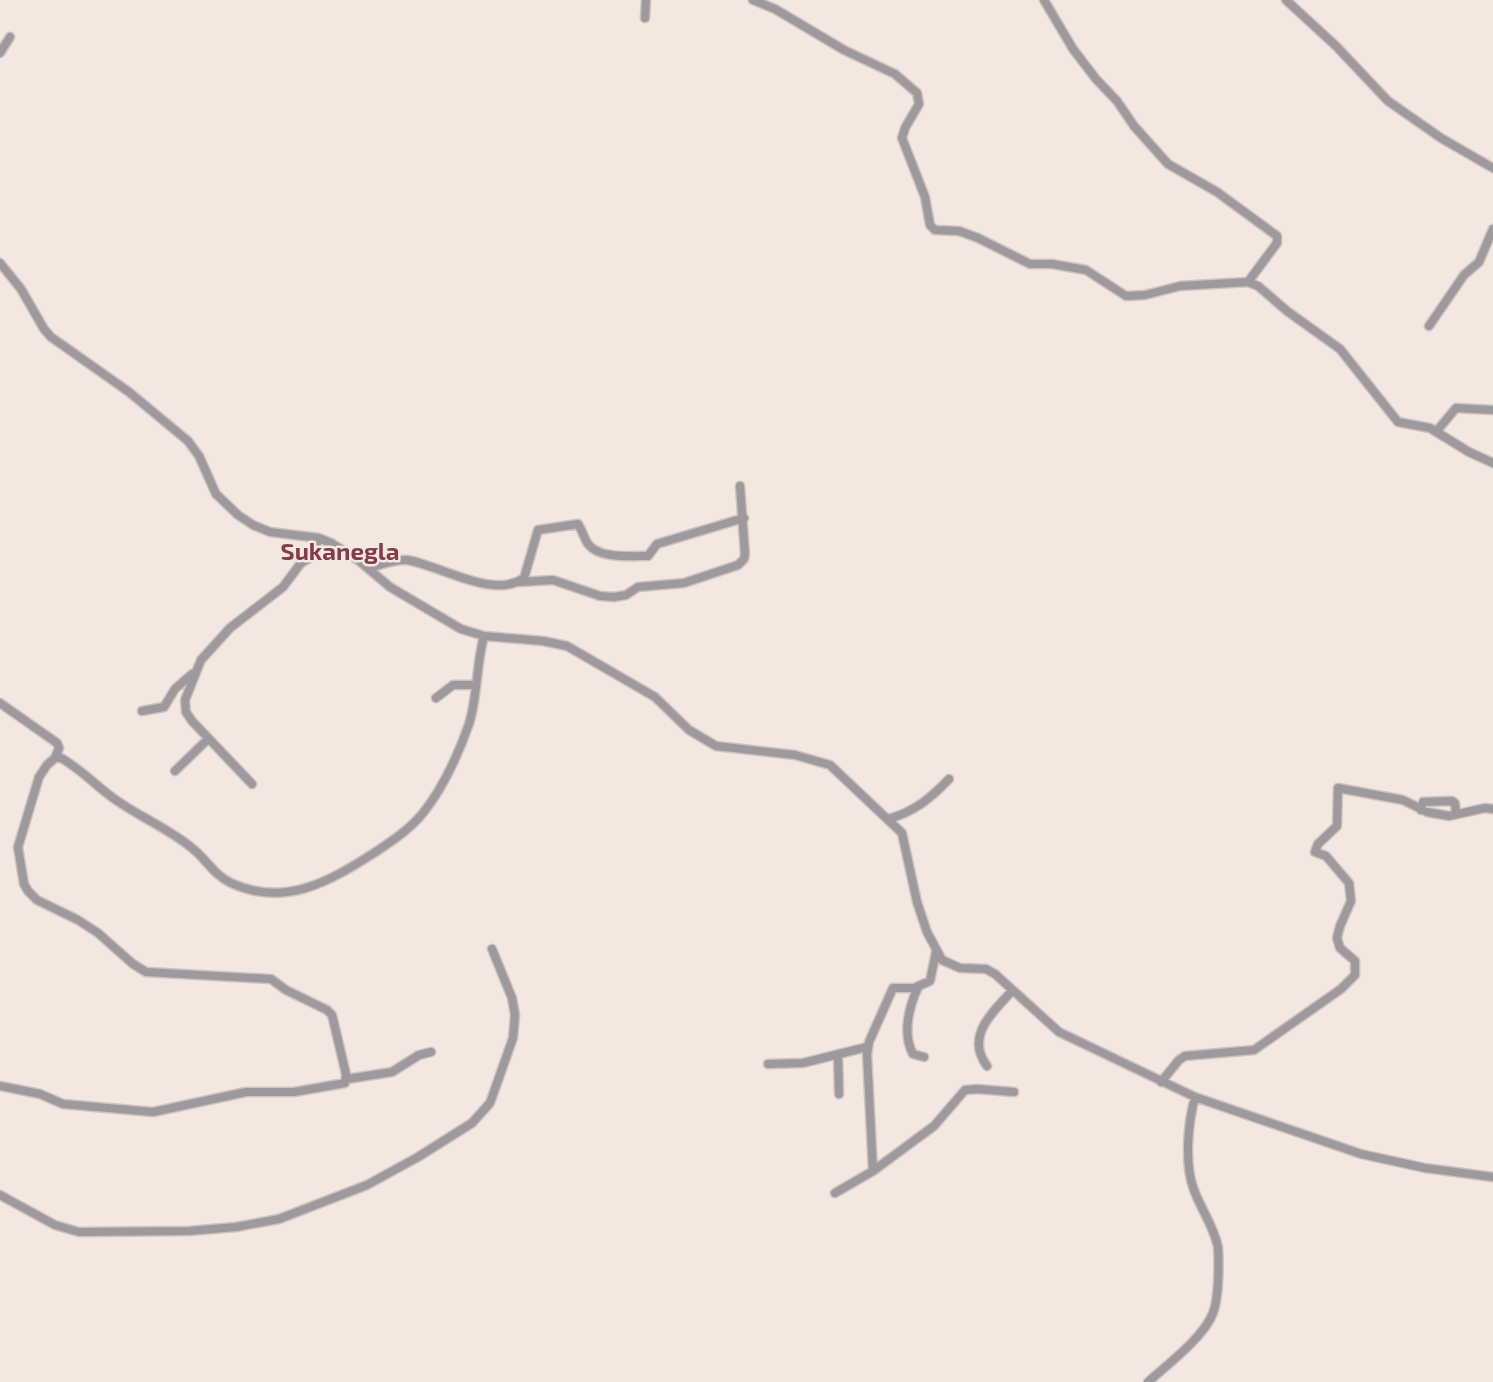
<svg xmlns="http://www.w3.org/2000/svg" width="1493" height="1382" font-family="'Exo 2',sans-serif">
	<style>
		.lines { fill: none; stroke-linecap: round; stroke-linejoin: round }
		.minor-casing { stroke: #cec4be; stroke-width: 11 }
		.minor { stroke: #9e999c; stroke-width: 8 }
		.labels { text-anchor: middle; stroke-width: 5; stroke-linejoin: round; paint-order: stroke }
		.quarter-label { font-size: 24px; font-weight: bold; fill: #843c4b; stroke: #f3e8e1 }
	</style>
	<rect width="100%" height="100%" fill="#f3e8e1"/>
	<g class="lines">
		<g class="minor-casing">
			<path id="minor" d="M753,0L775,9L844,50L895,74L917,93L919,104L905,128L902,138L925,197L930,225L935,230L959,231L978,238L1030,264H1052L1086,270L1126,296L1145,295L1180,286L1248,282L1277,243V236L1217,192L1168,164L1134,126L1117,101L1096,79L1073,49L1044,0
				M1286,0L1336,46L1388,101L1441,138L1493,168
				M645,18L646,0
				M0,53L10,37
				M0,263L21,289L44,329L51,337L129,392L188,441L199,456L216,494L238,515L253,525L270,532L319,538L331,543L358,560L390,587L461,629L484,636L543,641L567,646L655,697L689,730L716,746L795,755L830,765L902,833L917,902L927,932L942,960L960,968L986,969L995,974L1059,1032L1195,1097L1361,1154L1425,1168L1493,1177
				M1248,282L1258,286L1287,311L1340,349L1398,422L1430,428L1469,452L1493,463
				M1429,326L1464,275L1479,262L1493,229
				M1436,432L1456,408L1493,410
				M369,568C381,565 394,559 407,560C440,565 493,600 524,578L538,530L578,524C582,530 584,538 588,544C599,559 631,556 648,556L657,544L744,518
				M519,582L553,580L600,596L614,597L626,595L638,587L684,583L738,565L744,559L745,554L740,486
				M436,698L453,685H476
				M0,703L57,743L59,748L55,758
				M142,711L164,707L175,689L192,674
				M175,771L208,739
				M252,784L192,721L186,712L185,700L201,660L230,628L283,587L301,563L312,557L319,538
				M1421,810L1423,802L1452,801L1455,803L1456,814
				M888,819C914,812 931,798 949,779
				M918,987C909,1007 902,1034 913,1054L924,1057
				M838,1054L839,1094
				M768,1064L803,1063L867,1047
				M987,1066C965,1036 992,1013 1012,991
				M347,1079L392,1072L419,1055L431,1052
				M1161,1082L1179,1060L1185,1056L1254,1050L1341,989L1355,975V961L1340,948L1337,938L1340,926L1351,901L1349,883L1326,856L1315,852L1318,844L1337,826L1338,788L1403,800L1427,812L1449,816L1485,808L1493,809
				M0,1086L40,1094L63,1104L153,1112L246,1092H294L345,1083L346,1074L332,1015L327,1010L286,990L271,979L146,972L133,964L98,933L78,920L37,900L28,891L24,884L18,847L39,777L47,765L55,758H61C81,769 97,787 116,800C140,817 169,829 192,848C206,859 214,875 231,883C285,908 330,881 374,853C392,841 409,830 423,813C443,788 458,755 469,724C478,695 476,665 484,636
				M873,1171L867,1054L869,1042L893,988H914L930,981L936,952
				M835,1193L873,1171L934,1126L965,1090L977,1089L1014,1092
				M0,1195L55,1225L79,1232L189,1231L236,1227L279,1219L367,1185L418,1157L472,1123L490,1103L513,1038L515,1015L512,998L492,949
				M1148,1382C1167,1365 1204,1337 1213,1313C1219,1298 1219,1264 1218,1247C1214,1227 1201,1209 1194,1190C1184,1164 1188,1123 1195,1097"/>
		</g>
		<use href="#minor" class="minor"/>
	</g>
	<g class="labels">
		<g class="quarter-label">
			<text x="340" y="560">Sukanegla</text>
		</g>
	</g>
</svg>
